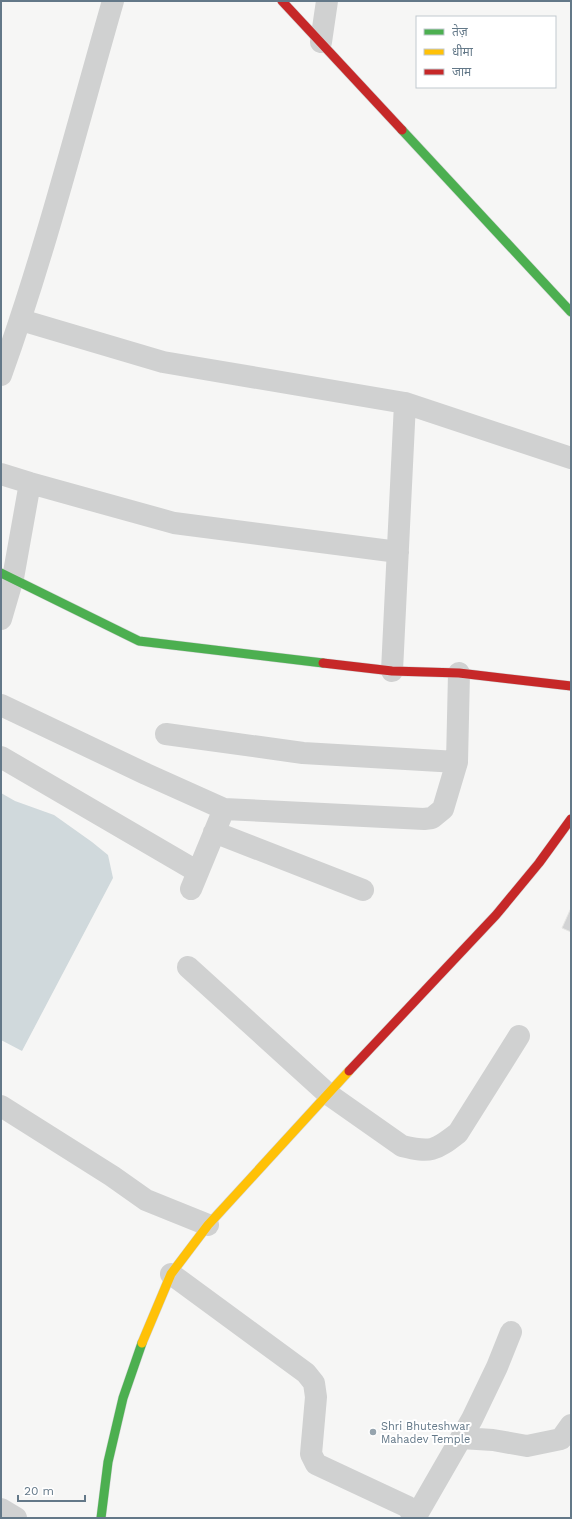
<svg xmlns="http://www.w3.org/2000/svg" width="572" height="1519" font-family="'Work Sans','Noto Sans Devanagari',sans-serif">
	<style>
		.water { fill: #d0d9dc }
		.building { fill: #d2d3d4; stroke: #e6e6e4 }
		.lines { fill: none; stroke-linecap: round; stroke-linejoin: round }
		.fast-casing { stroke: #d1d3d4; stroke-width: 10 }
		.slow-casing { stroke: #d1d3d4; stroke-width: 10 }
		.jam-casing { stroke: #d1d3d4; stroke-width: 10 }
		.street { stroke: #d0d1d1; stroke-width: 22 }
		.fast { stroke: #4caf50; stroke-width: 9 }
		.slow { stroke: #ffc107; stroke-width: 9 }
		.jam { stroke: #c62828; stroke-width: 9 }
		.poi-dot { fill: #96a4ae; stroke: #fff; stroke-width: 1.5 }
		.labels { text-anchor: middle; stroke-width: 4; stroke-linejoin: round; paint-order: stroke }
		.poi-label { font-size: 11px; fill: #637888; stroke: #fff; text-anchor: start }
	</style>
	<rect width="100%" height="100%" fill="#f6f6f5"/>
	<path class="water" d="M1,793L15,801L54,815L92,842L108,855L113,878L22,1051L1,1040Z"/>
	<path class="building" d="M571,908V932L562,928Z"/>
	<g class="lines">
		<g class="fast-casing">
			<path id="fast" d="M402,130L571,312
				M1,573L139,641L323,663
				M101,1518L108,1462L123,1398L142,1343"/>
		</g>
		<g class="slow-casing">
			<path id="slow" d="M142,1343L171,1274L208,1225L349,1071"/>
		</g>
		<g class="jam-casing">
			<path id="jam" d="M282,1L402,130
				M323,663L392,671L459,673L571,686
				M349,1071L496,915L539,863L571,819"/>
		</g>
		<path class="street" d="M321,42L327,1
			M21,320L163,362L405,403L571,458
			M1,375C45,253 77,126 113,1
			M1,474L30,483L174,523L398,552
			M1,619L13,578L30,483
			M392,671L405,403
			M1,705L146,774L224,809
			M166,734L303,753L457,762
			M1,757L198,872
			M214,832L363,890
			M191,889L224,809L424,819L432,818L443,809L457,762L459,673
			M188,967L328,1094L402,1146C431,1153 435,1151 458,1133L519,1036
			M1,1106L112,1176L146,1200L208,1225
			M171,1274L306,1373L314,1383L316,1397L311,1454L316,1464L408,1507L414,1518
			M461,1438L493,1440L527,1446L561,1439L571,1425
			M1,1509L16,1518
			M415,1518L472,1419L497,1367L511,1332"/>
		<use href="#fast" class="fast"/>
		<use href="#slow" class="slow"/>
		<use href="#jam" class="jam"/>
	</g>
	<circle class="poi-dot" cx="373" cy="1432" r="4"/>
	<g class="labels">
		<g class="poi-label">
			<text x="381" y="1430">Shri Bhuteshwar<tspan x="381" dy="13">Mahadev Temple</tspan></text>
		</g>
	</g>
	<rect width="572" height="1519" fill="none" stroke="#637888" stroke-width="4"/>
	<rect x="416" y="16" width="140" height="72" fill="#ffffff" stroke="#c1c9cf"/>
	<rect x="424" y="29" width="20" height="6" fill="#4caf50" stroke="#c1c9cf"/>
	<text x="452" y="36" font-size="12" fill="#637888">तेज़</text>
	<rect x="424" y="49" width="20" height="6" fill="#ffc107" stroke="#c1c9cf"/>
	<text x="452" y="56" font-size="12" fill="#637888">धीमा</text>
	<rect x="424" y="69" width="20" height="6" fill="#c62828" stroke="#c1c9cf"/>
	<text x="452" y="76" font-size="12" fill="#637888">जाम</text>
	<path d="M18 1495v6h67v-6" fill="none" stroke="#637888" stroke-width="2"/>
	<text x="24" y="1495" font-size="12" fill="#637888" stroke="#ffffff" stroke-width="3" paint-order="stroke">20 m</text>
</svg>
